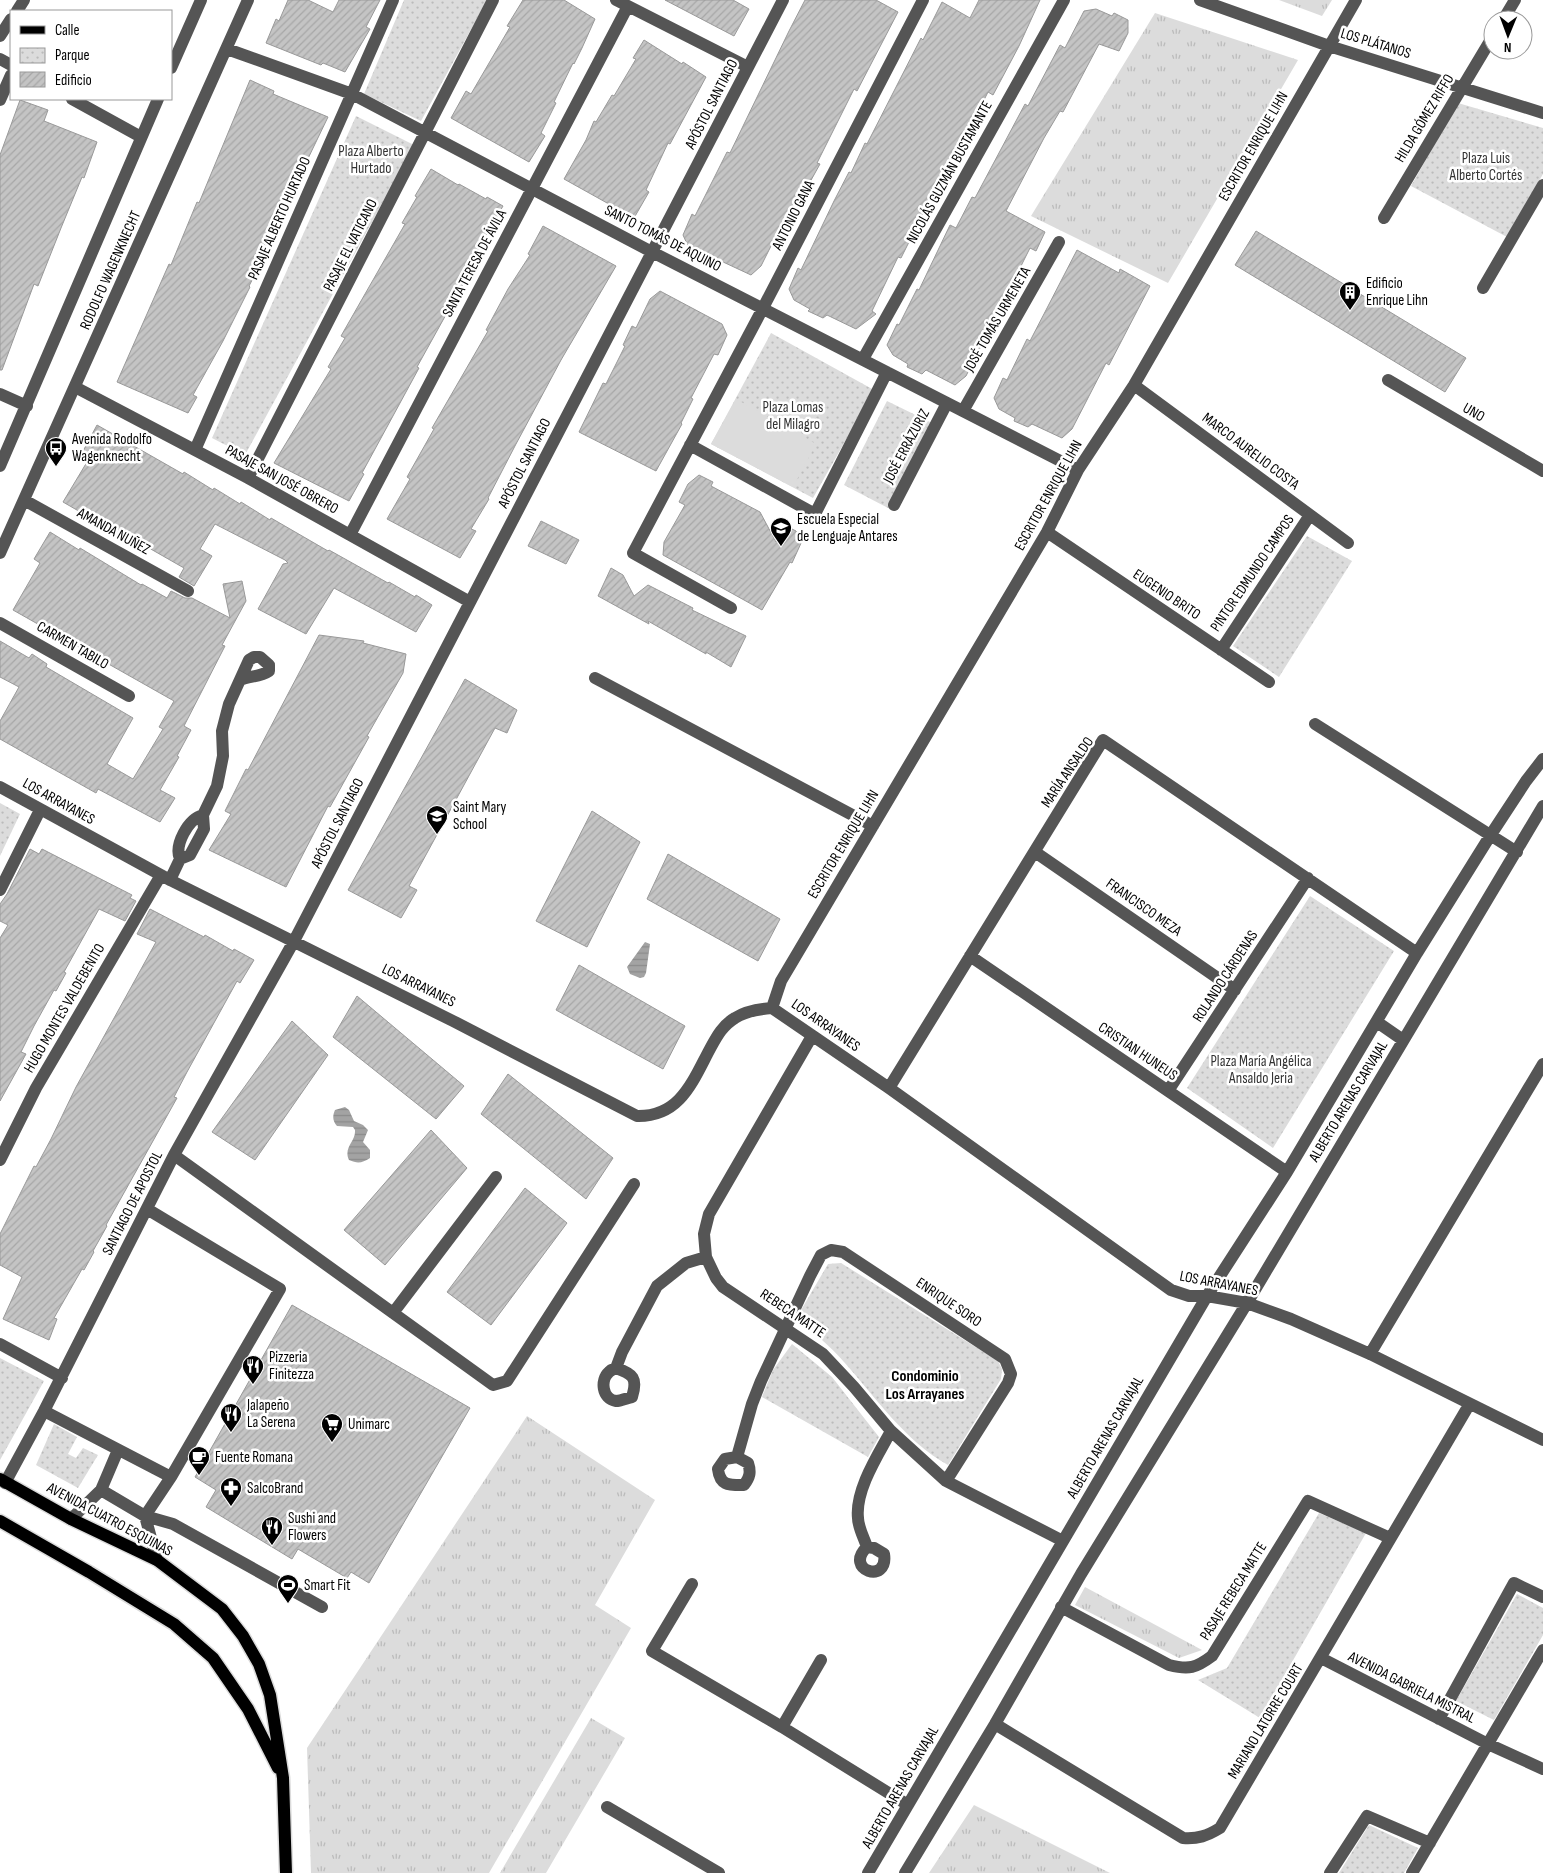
<svg xmlns="http://www.w3.org/2000/svg" width="1543" height="1873" font-family="'Sofia Sans Condensed',sans-serif">
	<style>
		.grass { fill: url(#grass-tufts) }
		.park { fill: url(#park-dots) }
		.garden { fill: #dcdcdc }
		.water { fill: url(#water-rules) }
		.building { fill: url(#building-hatch); stroke: #999 }
		.lines { fill: none; stroke-linecap: round; stroke-linejoin: round }
		.major-casing { stroke: #dbdbdb; stroke-width: 15 }
		.minor { stroke: #555; stroke-width: 12 }
		.major { stroke: #000; stroke-width: 12 }
		.labels { text-anchor: middle; stroke-width: 5; stroke-linejoin: round; paint-order: stroke }
		.street-label { font-size: 15px; fill: #000; stroke: #fff }
		.park-label { font-size: 15px; fill: #333; stroke: #fff }
		.poi-label { font-size: 15px; fill: #000; stroke: #fff; text-anchor: start }
		.neighbourhood-label { font-size: 16px; font-weight: bold; fill: #000; stroke: #fff }
	</style>
	<defs>
		<pattern id="grass-tufts" width="24" height="20" patternUnits="userSpaceOnUse" patternTransform="scale(1.25)"><rect width="24" height="20" fill="#dcdcdc"/><path d="M3 7l-1-3M5 7V3M7 7l1-3M15 17l-1-3M17 17v-4M19 17l1-3" fill="none" stroke="#bbb"/></pattern>
		<pattern id="park-dots" width="8" height="8" patternUnits="userSpaceOnUse" patternTransform="scale(1.25)"><rect width="8" height="8" fill="#dcdcdc"/><path d="M2 2h.1M6 6h.1" fill="none" stroke="#bbb" stroke-width="1.8" stroke-linecap="round"/></pattern>
		<pattern id="water-rules" width="6" height="5" patternUnits="userSpaceOnUse" patternTransform="scale(1.25)"><rect width="6" height="5" fill="#a3a3a3"/><path d="M0 2.5h6" fill="none" stroke="#8b8b8b"/></pattern>
		<pattern id="building-hatch" width="6" height="6" patternUnits="userSpaceOnUse" patternTransform="scale(1.25)"><rect width="6" height="6" fill="#c4c4c4"/><path d="M-1 1l2-2M0 6l6-6M5 7l2-2" fill="none" stroke="#a7a7a7"/></pattern>
	</defs>
	<rect width="100%" height="100%" fill="#fff"/>
	<path class="grass" d="M1279,0H1332L1322,16Z
		M1155,13L1298,60L1168,283L1031,216Z
		M527,1416L655,1500L595,1605L631,1628L489,1873H311L307,1748Z
		M1085,1587L1202,1650L1179,1658L1075,1605Z
		M591,1718L625,1738L546,1873H500Z
		M974,1805L1110,1873H929Z"/>
	<path class="park" d="M404,0H487L421,121L364,94Z
		M1458,103L1543,128V174L1507,237L1411,186Z
		M356,116L414,145L245,455L212,438Z
		M771,333L874,390L813,498L711,444Z
		M887,401L934,424L890,509L844,485Z
		M1307,536L1352,561L1279,677L1233,646Z
		M0,803L20,814L0,856Z
		M1310,896L1394,951L1273,1148L1187,1088Z
		M841,1263L998,1361L1002,1369L1001,1379L948,1465C905,1441 877,1399 844,1362C830,1346 813,1332 797,1317L828,1264Z
		M792,1344L832,1377L879,1437L868,1457L762,1397L773,1370Z
		M0,1358L44,1381L0,1460Z
		M54,1424L77,1437L68,1454L76,1458L83,1448L98,1455L78,1488L36,1465Z
		M1319,1513L1366,1533L1260,1718L1198,1680L1227,1668Z
		M1517,1594L1543,1608V1635L1494,1720L1456,1701Z
		M1369,1825L1418,1848L1404,1873H1339Z"/>
	<path class="garden" d="M736,399L816,444L793,487L711,444Z"/>
	<path class="water" d="M645,942L650,944L646,973L644,977L640,978L630,974L627,967Z
		M345,1107L349,1110L354,1121L363,1125L368,1130L363,1142L370,1150V1158C362,1163 358,1164 349,1160C343,1147 356,1142 355,1130L353,1127L337,1126C333,1121 332,1117 335,1110Z"/>
	<path class="building" d="M288,0H308L333,12L339,0H380L366,27L370,29L345,72L323,63L321,65L266,43L276,19L279,21Z
		M523,0H564L595,19L582,48L574,64L573,63L554,102L556,103L541,133L545,136L529,162L451,118L466,91L471,94L510,27L507,26Z
		M665,0H733L749,9L734,36Z
		M805,0H876L898,12L857,91L854,89L817,163L820,164L810,182L808,181L778,239L775,238L761,266L751,275L721,261L717,264L703,257L704,254L688,246L683,235L692,214L695,216L727,152L730,153L789,31Z
		M979,0H1040L1019,46L993,95L988,92L970,128H966L901,258L898,257L872,311L876,314L856,329L827,315L823,318L808,311L810,309L794,300L789,289L798,268L801,270L834,201L849,172L851,173L865,143L867,144L921,38L923,40L942,2L970,18Z
		M1096,9L1112,16L1114,13L1128,20V33L1119,51L1099,44L1063,112L1060,111L1044,138L1006,211L1045,232L1036,251L1030,248L966,376L955,385L926,370L922,374L907,367L908,364L893,355L887,345L897,324L899,325L917,289L919,290L950,225L956,228L972,197L975,198L1025,104L1028,106L1060,45L1065,48L1084,11Z
		M644,40L682,64L683,62L706,77L670,144L668,143L646,190L649,192L634,218L564,179L586,140L594,121L596,122L612,95L614,96L636,59L633,58Z
		M250,80L274,91L273,94L328,117L302,171L304,172L289,200L291,201L275,230L278,231L249,286L250,287L223,341L193,395L197,397L188,413L117,382L169,264L171,265L197,202L199,203Z
		M20,100L48,110L44,121L97,142L84,178L82,177L61,228L38,286L34,284L2,370H0V155Z
		M431,169L458,185L459,184L486,199L487,197L503,206L481,244L484,246L417,367L419,368L362,473L364,474L349,501L274,463L331,369L328,367L345,338L341,336L405,224L402,223L417,197L415,196Z
		M543,226L616,266L561,360L516,444L488,498L489,499L471,529L476,531L460,558L387,519L410,479L407,477L434,429L432,428L488,331L486,330L508,289L530,255L528,254Z
		M1256,231L1466,358L1445,392L1235,265Z
		M1077,250L1119,273L1120,269L1150,286L1109,365L1106,363L1072,429L1062,438L1032,424L1028,427L1014,421L1015,418L999,409L994,398L1003,378L1007,380L1027,339L1030,341Z
		M660,291L722,324L727,335L718,355L714,354L691,398L693,399L681,423L682,424L656,471L579,432L603,383L606,384L625,346L623,345L632,326L636,328L650,299Z
		M97,425L183,474L184,472L213,490L214,488L240,504L241,502L270,520L271,518L328,551L329,550L388,583L389,582L415,597L416,595L432,605L416,632L334,588L306,634L258,609L283,564L288,563L285,560L215,524L200,549L212,556L194,586L179,577L184,568L142,544L141,547L63,502L90,457L82,453Z
		M699,475L713,482L711,486L760,512L776,542L784,525L796,531L802,541L792,563L790,562L762,610L663,555L664,542L685,505L679,502L688,484Z
		M541,521L579,540L566,564L528,546Z
		M50,532L79,550L80,548L141,585L142,584L167,598L171,591L185,598H192L230,618L223,584L242,581L246,601L222,645L225,646L184,726L191,730L177,756L179,757L160,790L175,798L160,822L98,789L96,793L0,739V721L19,687L0,677V641L29,658L32,654L47,664L46,667L133,718L107,764L133,779L163,729L159,727L174,701L13,610L40,563L34,559Z
		M611,568L623,575L634,596L648,585L693,608L692,610L746,636L731,667L706,652V654L648,621L649,624L598,596Z
		M319,635L364,641L363,643L406,654L403,673L367,736L369,737L330,807L328,806L286,887L209,850L231,814L225,811L246,769L248,770Z
		M465,679L517,710L507,733L495,728L409,886L417,890L401,918L348,890Z
		M592,811L640,842L587,947L536,921Z
		M30,849L39,854L42,849L132,895L130,898L136,901L125,921L99,909L64,972L66,973L56,991L54,990L34,1026L21,1052L26,1054L0,1101V938L8,925L0,921V904L7,894Z
		M668,854L780,919L758,961L647,899Z
		M150,909L204,937L205,935L233,951L234,949L254,960L240,983L237,981L187,1072L174,1097L177,1098L106,1225L107,1226L93,1251L94,1252L84,1270L82,1269L54,1318L57,1319L49,1340L3,1319L22,1277L0,1265V1234L34,1166L36,1167L51,1139L76,1087L156,942L137,934Z
		M579,965L685,1026L663,1069L556,1010Z
		M357,996L464,1086L436,1119L333,1037Z
		M292,1021L328,1055L255,1160L212,1132Z
		M508,1074L613,1158L586,1199L481,1114Z
		M431,1130L467,1168L385,1265L344,1230Z
		M525,1188L567,1223L491,1325L447,1292Z
		M292,1305L470,1408L369,1583L351,1572L347,1578L298,1549L292,1559L206,1507L216,1490L195,1477Z"/>
	<g class="lines">
		<g class="major-casing">
			<path id="major" d="M0,1479L71,1519L157,1560L222,1609L243,1636L259,1664L270,1695L283,1778L286,1873
				M0,1521L89,1572L174,1624L213,1658L248,1709L278,1768"/>
		</g>
		<path class="minor" d="M616,0L748,67
			M1200,0L1329,46L1543,113
			M17,11L24,0
			M1503,20L1515,0
			M0,36L11,19
			M227,49L352,94L652,252L1078,470
			M0,59L11,65
			M171,68L201,0
			M72,99L141,137
			M0,100L11,75
			M1384,218L1493,36
			M1483,288L1543,185
			M863,359L1064,0
			M1388,380L1543,471
			M1134,385L1348,543
			M75,387L248,478L470,602
			M0,394L27,406
			M963,411L1059,242
			M690,445L815,514L887,372
			M195,450L393,0
			M0,466L158,99
			M248,478L493,0
			M24,500L188,591
			M894,505L947,403
			M1047,532L1269,682
			M350,535L628,6
			M0,553L248,0
			M731,608L633,553L763,308L923,0
			M0,623L129,696
			M1221,650L1310,515
			M595,678L873,826
			M1315,724L1517,852
			M0,787L170,880L453,1021L637,1116C681,1117 693,1080 711,1047C717,1036 723,1025 735,1018C746,1011 759,1009 772,1008L889,1088L1171,1290L1189,1296H1207L1247,1303L1291,1319L1370,1354L1543,1440
			M1035,852L1235,990
			M180,859C174,845 188,819 203,815
			M170,880L180,859L190,855L204,829L203,815L217,786L223,756L222,731L229,704L249,660L254,657H260L269,665V671C260,677 249,676 240,680
			M0,890L40,810
			M970,956L1287,1172
			M772,1008L781,981L1047,532L1078,470L1134,385L1356,0
			M1377,1022L1403,1040
			M812,1036L709,1214L704,1234L706,1257L716,1278L723,1287L823,1354L854,1387L891,1431L946,1481L1063,1541
			M889,1088L1103,740L1417,953
			M1168,1091L1308,878
			M174,1155L493,1385L507,1381L634,1184
			M0,1160L36,1088L161,875
			M393,1313L496,1177
			M0,1344L62,1378
			M1370,1354L1543,1064
			M616,1368C613,1369 611,1370 609,1372C600,1380 602,1399 616,1401C621,1401 627,1398 632,1397C638,1378 633,1374 616,1368L622,1352L657,1286L686,1263L706,1257
			M44,1411L171,1477L280,1289L147,1209
			M737,1457L748,1463C751,1472 750,1477 744,1485C729,1485 720,1486 718,1469L725,1459L737,1457L752,1404L761,1381L810,1276L821,1255L831,1250L843,1252L1005,1359L1011,1374L1008,1383L946,1481
			M171,1477L145,1516L173,1524L322,1607
			M5,1483L44,1411L174,1155L294,941L783,0
			M101,1490L118,1450
			M71,1519L101,1490L145,1516L157,1560
			M867,1547L874,1548L884,1554C889,1585 843,1570 867,1547C864,1538 858,1527 858,1518C855,1490 878,1455 891,1431
			M692,1584L652,1651L782,1727L908,1805
			M1061,1607L1169,1665C1189,1670 1196,1668 1212,1656L1308,1501L1390,1538
			M1321,1658L1488,1744L1543,1769
			M1439,1719L1514,1583L1543,1597
			M995,1724L1183,1838C1198,1839 1207,1836 1220,1828L1469,1405
			M782,1727L821,1660
			M607,1807L719,1873
			M868,1873L1207,1296L1287,1172L1417,953L1490,836L1526,781L1543,759
			M905,1873L995,1724L1081,1574L1247,1303L1543,806
			M1330,1873L1367,1816L1430,1843
			M1412,1873L1543,1650"/>
		<use href="#major" class="major"/>
	</g>
	<defs>
		<g id="building-pin" transform="scale(1.125)"><path d="M0 17L-7.5 6A9.5 9.5 0 1 1 7.5 6Z" fill="#000" stroke="#fff"/><path d="M-4-6H4V6H1V3H-1V6H-4ZM-2.5-4.3h1.7v1.8h-1.7ZM.8-4.3h1.7v1.8H.8ZM-2.5-1h1.7V.8h-1.7ZM.8-1h1.7V.8H.8Z" fill="#fff"/></g>
		<g id="bus-pin" transform="scale(1.125)"><path d="M0 17L-7.5 6A9.5 9.5 0 1 1 7.5 6Z" fill="#000" stroke="#fff"/><path d="M-5-6H5V4H4V6H2V4H-2V6H-4V4H-5ZM-3.5-4V0h7V-4ZM-3.5 1.2v1.5H-2V1.2ZM2 1.2v1.5H3.5V1.2Z" fill="#fff"/></g>
		<g id="school-pin" transform="scale(1.125)"><path d="M0 17L-7.5 6A9.5 9.5 0 1 1 7.5 6Z" fill="#000" stroke="#fff"/><path d="M0-5L7-2L0 1L-7-2ZM-4 1L0 2.5L4 1V4Q0 6-4 4Z" fill="#fff"/></g>
		<g id="restaurant-pin" transform="scale(1.125)"><path d="M0 17L-7.5 6A9.5 9.5 0 1 1 7.5 6Z" fill="#000" stroke="#fff"/><path d="M-5-6h1v4h1v-4h1v4h1v-4h1v5L-1.5 .5V6h-2V.5L-5-1ZM5-6V6H3V1.5H1.5Q1.5-4 5-6Z" fill="#fff"/></g>
		<g id="supermarket-pin" transform="scale(1.125)"><path d="M0 17L-7.5 6A9.5 9.5 0 1 1 7.5 6Z" fill="#000" stroke="#fff"/><path d="M-6-5.5h2.5l.6 2H6L4.5 2H-2.5L-4.4-4H-6ZM-1.5 3.2a1.3 1.3 0 1 0 .1 0ZM3 3.2a1.3 1.3 0 1 0 .1 0Z" fill="#fff"/></g>
		<g id="cafe-pin" transform="scale(1.125)"><path d="M0 17L-7.5 6A9.5 9.5 0 1 1 7.5 6Z" fill="#000" stroke="#fff"/><path d="M-5.5-4.5H6V0H3Q3 3.5 0 3.5H-2.5Q-5.5 3.5-5.5 0ZM3-3.2v2h1.7v-2ZM-6 4.5H4V6H-6Z" fill="#fff"/></g>
		<g id="pharmacy-pin" transform="scale(1.125)"><path d="M0 17L-7.5 6A9.5 9.5 0 1 1 7.5 6Z" fill="#000" stroke="#fff"/><path d="M-2-6h4v4h4v4h-4v4h-4v-4h-4v-4h4Z" fill="#fff"/></g>
		<g id="stadium-pin" transform="scale(1.125)"><path d="M0 17L-7.5 6A9.5 9.5 0 1 1 7.5 6Z" fill="#000" stroke="#fff"/><path d="M0-5a6.5 5 0 1 0 0 10a6.5 5 0 1 0 0-10ZM-3.5-1.8h7v3.6h-7Z" fill="#fff"/></g>
	</defs>
	<g fill-rule="evenodd">
		<use href="#building-pin" x="1350" y="292"/>
		<use href="#bus-pin" x="56" y="448"/>
		<use href="#school-pin" x="781" y="528"/>
		<use href="#school-pin" x="437" y="816"/>
		<use href="#restaurant-pin" x="253" y="1366"/>
		<use href="#restaurant-pin" x="231" y="1414"/>
		<use href="#supermarket-pin" x="332" y="1424"/>
		<use href="#cafe-pin" x="199" y="1457"/>
		<use href="#pharmacy-pin" x="231" y="1488"/>
		<use href="#restaurant-pin" x="272" y="1527"/>
		<use href="#stadium-pin" x="288" y="1585"/>
	</g>
	<g class="labels">
		<g class="street-label">
			<text transform="translate(1376 43) rotate(17)" y="5">LOS PLÁTANOS</text>
			<text transform="translate(711 104) rotate(-63)" y="5">APÓSTOL SANTIAGO</text>
			<text transform="translate(1424 118) rotate(-59)" y="5">HILDA GÓMEZ RIFFO</text>
			<text transform="translate(1253 146) rotate(-60)" y="5">ESCRITOR ENRIQUE LIHN</text>
			<text transform="translate(949 172) rotate(-61)" y="5">NICOLÁS GUZMÁN BUSTAMANTE</text>
			<text transform="translate(793 215) rotate(-63)" y="5">ANTONIO GANA</text>
			<text transform="translate(279 218) rotate(-66)" y="5">PASAJE ALBERTO HURTADO</text>
			<text transform="translate(663 238) rotate(27)" y="5">SANTO TOMÁS DE AQUINO</text>
			<text transform="translate(350 245) rotate(-63)" y="5">PASAJE EL VATICANO</text>
			<text transform="translate(474 263) rotate(-62)" y="5">SANTA TERESA DE ÁVILA</text>
			<text transform="translate(110 270) rotate(-66)" y="5">RODOLFO WAGENKNECHT</text>
			<text transform="translate(997 319) rotate(-60)" y="5">JOSÉ TOMÁS URMENETA</text>
			<text transform="translate(1474 412) rotate(30)" y="5">UNO</text>
			<text transform="translate(906 446) rotate(-62)" y="5">JOSÉ ERRÁZURIZ</text>
			<text transform="translate(1251 451) rotate(37)" y="5">MARCO AURELIO COSTA</text>
			<text transform="translate(524 463) rotate(-63)" y="5">APÓSTOL SANTIAGO</text>
			<text transform="translate(282 479) rotate(29)" y="5">PASAJE SAN JOSÉ OBRERO</text>
			<text transform="translate(1048 495) rotate(-61)" y="5">ESCRITOR ENRIQUE LIHN</text>
			<text transform="translate(114 531) rotate(29)" y="5">AMANDA NUÑEZ</text>
			<text transform="translate(1252 573) rotate(-56)" y="5">PINTOR EDMUNDO CAMPOS</text>
			<text transform="translate(1167 594) rotate(34)" y="5">EUGENIO BRITO</text>
			<text transform="translate(73 645) rotate(30)" y="5">CARMEN TABILO</text>
			<text transform="translate(1067 772) rotate(-56)" y="5">MARÍA ANSALDO</text>
			<text transform="translate(59 801) rotate(29)" y="5">LOS ARRAYANES</text>
			<text transform="translate(337 823) rotate(-63)" y="5">APÓSTOL SANTIAGO</text>
			<text transform="translate(843 844) rotate(-59)" y="5">ESCRITOR ENRIQUE LIHN</text>
			<text transform="translate(1144 907) rotate(35)" y="5">FRANCISCO MEZA</text>
			<text transform="translate(1225 976) rotate(-57)" y="5">ROLANDO CÁRDENAS</text>
			<text transform="translate(419 985) rotate(26)" y="5">LOS ARRAYANES</text>
			<text transform="translate(64 1008) rotate(-60)" y="5">HUGO MONTES VALDEBENITO</text>
			<text transform="translate(826 1025) rotate(35)" y="5">LOS ARRAYANES</text>
			<text transform="translate(1138 1051) rotate(34)" y="5">CRISTIAN HUNEUS</text>
			<text transform="translate(1348 1101) rotate(-59)" y="5">ALBERTO ARENAS CARVAJAL</text>
			<text transform="translate(132 1203) rotate(-63)" y="5">SANTIAGO DE APOSTOL</text>
			<text transform="translate(1219 1283) rotate(11)" y="5">LOS ARRAYANES</text>
			<text transform="translate(949 1302) rotate(34)" y="5">ENRIQUE SORO</text>
			<text transform="translate(793 1313) rotate(34)" y="5">REBECA MATTE</text>
			<text transform="translate(1105 1437) rotate(-60)" y="5">ALBERTO ARENAS CARVAJAL</text>
			<text transform="translate(110 1519) rotate(28)" y="5">AVENIDA CUATRO ESQUINAS</text>
			<text transform="translate(1233 1591) rotate(-58)" y="5">PASAJE REBECA MATTE</text>
			<text transform="translate(1412 1687) rotate(27)" y="5">AVENIDA GABRIELA MISTRAL</text>
			<text transform="translate(1265 1721) rotate(-59)" y="5">MARIANO LATORRE COURT</text>
			<text transform="translate(900 1787) rotate(-60)" y="5">ALBERTO ARENAS CARVAJAL</text>
		</g>
		<g class="park-label">
			<text x="371" y="156">Plaza Alberto<tspan x="371" dy="17">Hurtado</tspan></text>
			<text x="1486" y="163">Plaza Luis<tspan x="1486" dy="17">Alberto Cortés</tspan></text>
			<text x="793" y="412">Plaza Lomas<tspan x="793" dy="17">del Milagro</tspan></text>
			<text x="1261" y="1066">Plaza María Angélica<tspan x="1261" dy="17">Ansaldo Jeria</tspan></text>
		</g>
		<g class="poi-label">
			<text x="1366" y="288">Edificio<tspan x="1366" dy="17">Enrique Lihn</tspan></text>
			<text x="72" y="444">Avenida Rodolfo<tspan x="72" dy="17">Wagenknecht</tspan></text>
			<text x="797" y="524">Escuela Especial<tspan x="797" dy="17">de Lenguaje Antares</tspan></text>
			<text x="453" y="812">Saint Mary<tspan x="453" dy="17">School</tspan></text>
			<text x="269" y="1362">Pizzeria<tspan x="269" dy="17">Finitezza</tspan></text>
			<text x="247" y="1410">Jalapeño<tspan x="247" dy="17">La Serena</tspan></text>
			<text x="348" y="1429">Unimarc</text>
			<text x="215" y="1462">Fuente Romana</text>
			<text x="247" y="1493">SalcoBrand</text>
			<text x="288" y="1523">Sushi and<tspan x="288" dy="17">Flowers</tspan></text>
			<text x="304" y="1590">Smart Fit</text>
		</g>
		<g class="neighbourhood-label">
			<text x="925" y="1381">Condominio<tspan x="925" dy="18">Los Arrayanes</tspan></text>
		</g>
	</g>
	<rect x="10" y="10" width="162" height="90" fill="#ffffff" stroke="#999999"/>
	<rect x="20" y="26" width="25" height="8" fill="#000000" stroke="#999999"/>
	<text x="55" y="35" font-size="15" fill="#000000">Calle</text>
	<rect x="20" y="48" width="25" height="15" fill="url(#park-dots)" stroke="#999999"/>
	<text x="55" y="60" font-size="15" fill="#000000">Parque</text>
	<rect x="20" y="72" width="25" height="15" fill="url(#building-hatch)" stroke="#999999"/>
	<text x="55" y="85" font-size="15" fill="#000000">Edificio</text>
	<g transform="translate(1508 35) rotate(181)"><circle r="24" fill="#ffffff" stroke="#999999"/>
	<path d="M0-4L9 19L0 12L-9 19Z" fill="#000000"/>
	<text y="-8" font-size="14" font-weight="bold" text-anchor="middle" fill="#000000">N</text>
	</g>
</svg>
